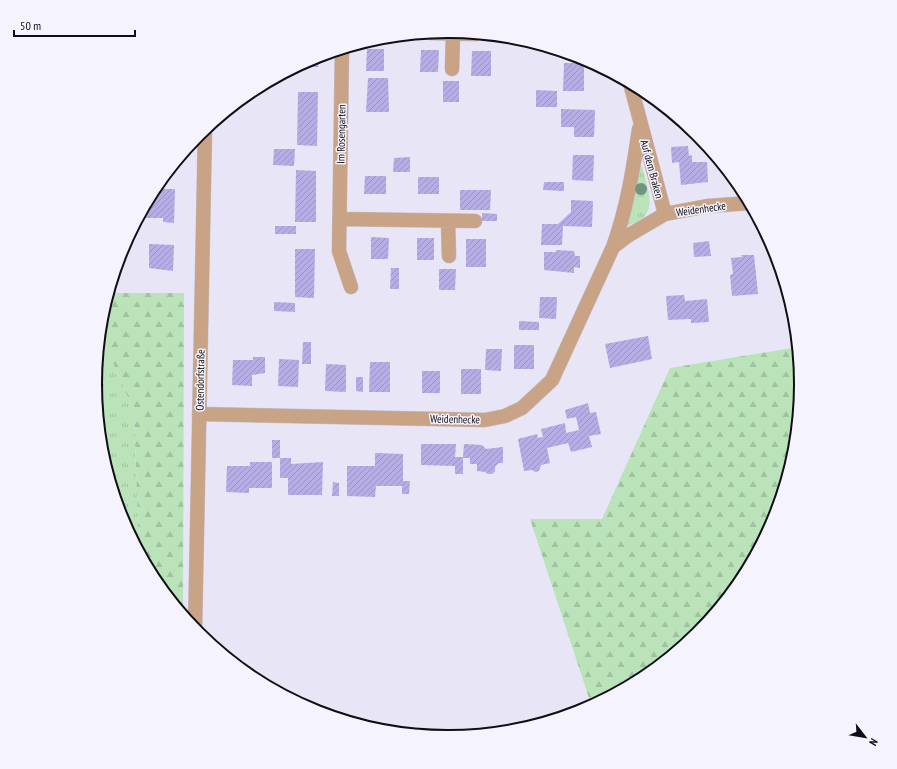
<svg xmlns="http://www.w3.org/2000/svg" width="897" height="769" font-family="'PT Sans Narrow',sans-serif">
	<style>
		.grass { fill: url(#grass-tufts) }
		.forest { fill: url(#forest-firs) }
		.building { fill: url(#building-hatch) }
		.lines { fill: none; stroke-linecap: round; stroke-linejoin: round }
		.street-casing { stroke: #c5c3d3; stroke-width: 15 }
		.street { stroke: #c9a385; stroke-width: 14 }
		.tree { fill: #71947d }
		.labels { text-anchor: middle; stroke-width: 3; stroke-linejoin: round; paint-order: stroke }
		.street-label { font-size: 11px; fill: #0f0e14; stroke: #f5f3fe }
		.rim { fill: none; stroke: #0f0e14; stroke-width: 2 }
	</style>
	<defs>
		<pattern id="grass-tufts" width="24" height="20" patternUnits="userSpaceOnUse"><rect width="24" height="20" fill="#bae3ba"/><path d="M3 7l-1-3M5 7V3M7 7l1-3M15 17l-1-3M17 17v-4M19 17l1-3" fill="none" stroke="#9fc29f"/></pattern>
		<pattern id="forest-firs" width="22" height="20" patternUnits="userSpaceOnUse"><rect width="22" height="20" fill="#bae3ba"/><path d="M5 1l3.5 6h-7zM16 11l3.5 6h-7z" fill="#9fc29f"/></pattern>
		<pattern id="building-hatch" width="6" height="6" patternUnits="userSpaceOnUse"><rect width="6" height="6" fill="#b5ade4"/><path d="M-1 1l2-2M0 6l6-6M5 7l2-2" fill="none" stroke="#9a94c3"/></pattern>
	</defs>
	<rect width="100%" height="100%" fill="#e8e5f7"/>
	<path class="grass" d="M639,165L642,166C648,190 661,217 628,225L627,224Z
		M100,333L134,411L139,552L122,520L109,477L95,384Z"/>
	<path class="forest" d="M112,284L116,293H184L183,615L154,581L139,552L134,411L100,333L102,315Z
		M798,347C800,359 802,373 802,386C798,504 743,611 645,678C629,689 609,698 592,707L530,519H602L670,368Z"/>
	<path class="building" d="M367,49H384V71H366Z
		M421,50H439L438,72H420Z
		M472,51H491V76H471Z
		M319,56L318,67H296L313,58Z
		M564,63H584V91H563Z
		M368,78H388L389,111L388,112H366Z
		M443,81H459V102H443Z
		M536,90L557,91V107H536Z
		M298,92H318L317,146L297,145Z
		M561,109L595,110L594,137H574V127H561Z
		M688,146L689,156L692,155V162H707L708,182L681,185L679,162L672,163L671,147Z
		M274,149H295L294,166L273,165Z
		M573,155H594L593,181L572,180Z
		M410,157V172H393L394,158Z
		M296,170L316,171V222H295Z
		M365,176H386V194H364Z
		M418,177H439V194H418Z
		M544,182H564V191L543,190Z
		M154,189H175L174,223L163,222V218H139Z
		M460,190H491L490,210H460Z
		M571,200L593,201L592,227L563,226L562,245H541L542,224H558L571,212Z
		M482,213L497,214V221H482Z
		M275,226H296V234H275Z
		M371,237L389,238L388,259H371Z
		M417,238H434V260H417Z
		M466,239H486V267H466Z
		M709,241L711,256L694,257L693,243Z
		M149,244L174,245L173,271L149,268Z
		M295,249H315L314,298L295,297Z
		M556,250L574,251L575,256H580V268L574,267V273L544,270V252H556Z
		M741,255H754L758,294L732,296L730,275L733,274L731,258L742,257Z
		M391,268H399V289H390Z
		M439,269H456L455,290H439Z
		M684,295L685,301L707,299L709,322L691,323V319L668,320L666,296Z
		M540,297H557L556,319L539,318Z
		M274,302L295,303V312L274,311Z
		M519,321L539,322V330H519Z
		M648,336L652,359L610,368L605,344Z
		M303,342H311V364H302Z
		M514,345H534V369H514Z
		M486,349H502L501,371L485,370Z
		M253,357H265V373L252,375V386L232,385L233,360H253Z
		M279,359L299,360L298,387L278,386Z
		M370,362H390V392H369Z
		M326,364L346,365V392L325,391Z
		M461,369H481V394H461Z
		M422,371H440V393H422Z
		M356,377H363V392L356,391Z
		M588,403L590,413L596,412L601,434L589,436L592,447L571,452L568,443L547,448L550,463L541,465L539,471L535,472L532,470L524,471L518,439L537,434L538,438L543,437L541,429L565,423L566,433L579,430L576,417L567,419L565,410Z
		M272,440H280V458H272Z
		M421,444H456L455,457H463L464,444L482,445L486,449L503,447V463H499L495,467V471L492,474H488L485,472L477,471V464H470V458H463V474H455V466L421,465Z
		M375,453L403,454V481H410L409,494H402V486H376L375,497L347,496V466H375Z
		M280,458H291V464L323,462L322,495H288V478H280Z
		M250,462H272V488H249V493L226,492L227,466H250Z
		M333,482L339,483V496H332Z"/>
	<g class="lines">
		<g class="street-casing">
			<path id="street" d="M432,33L475,34
				M342,49L339,251L351,287
				M452,69L453,33
				M630,83L665,214
				M340,219L475,221
				M448,221L449,256
				M613,247C627,208 633,170 639,129
				M199,414L485,420L505,416L522,408L552,380L613,247L629,235L665,214L708,206L750,203
				M195,630L205,129"/>
		</g>
		<use href="#street" class="street"/>
	</g>
	<circle class="tree" cx="641" cy="189" r="6"/>
	<g class="labels">
		<g class="street-label">
			<text transform="translate(341 134) rotate(-89)" y="4">Im Rosengarten</text>
			<text transform="translate(652 169) rotate(75)" y="4">Auf dem Braken</text>
			<text transform="translate(701 209) rotate(-8)" y="4">Weidenhecke</text>
			<text transform="translate(200 380) rotate(-89)" y="4">Ostendorfstraße</text>
			<text transform="translate(455 419) rotate(1)" y="4">Weidenhecke</text>
		</g>
	</g>
	<path d="M0 0H897V769H0ZM102 384a346 346 0 1 1 692 0a346 346 0 1 1-692 0Z" fill="#f5f3fe" fill-rule="evenodd"/>
	<path class="rim" d="M102 384a346 346 0 1 1 692 0a346 346 0 1 1-692 0Z"/>
	<g transform="translate(865 737) rotate(121)" stroke="#f5f3fe" stroke-width="3" paint-order="stroke">
	<path d="M0-3L7 15L0 10L-7 15Z" fill="#0f0e14"/>
	<text y="-6" font-size="11" font-weight="bold" text-anchor="middle" fill="#0f0e14">N</text>
	</g>
	<path d="M14 30v6h121v-6" fill="none" stroke="#0f0e14" stroke-width="2"/>
	<text x="20" y="30" font-size="12" fill="#0f0e14" stroke="#f5f3fe" stroke-width="3" paint-order="stroke">50 m</text>
</svg>
